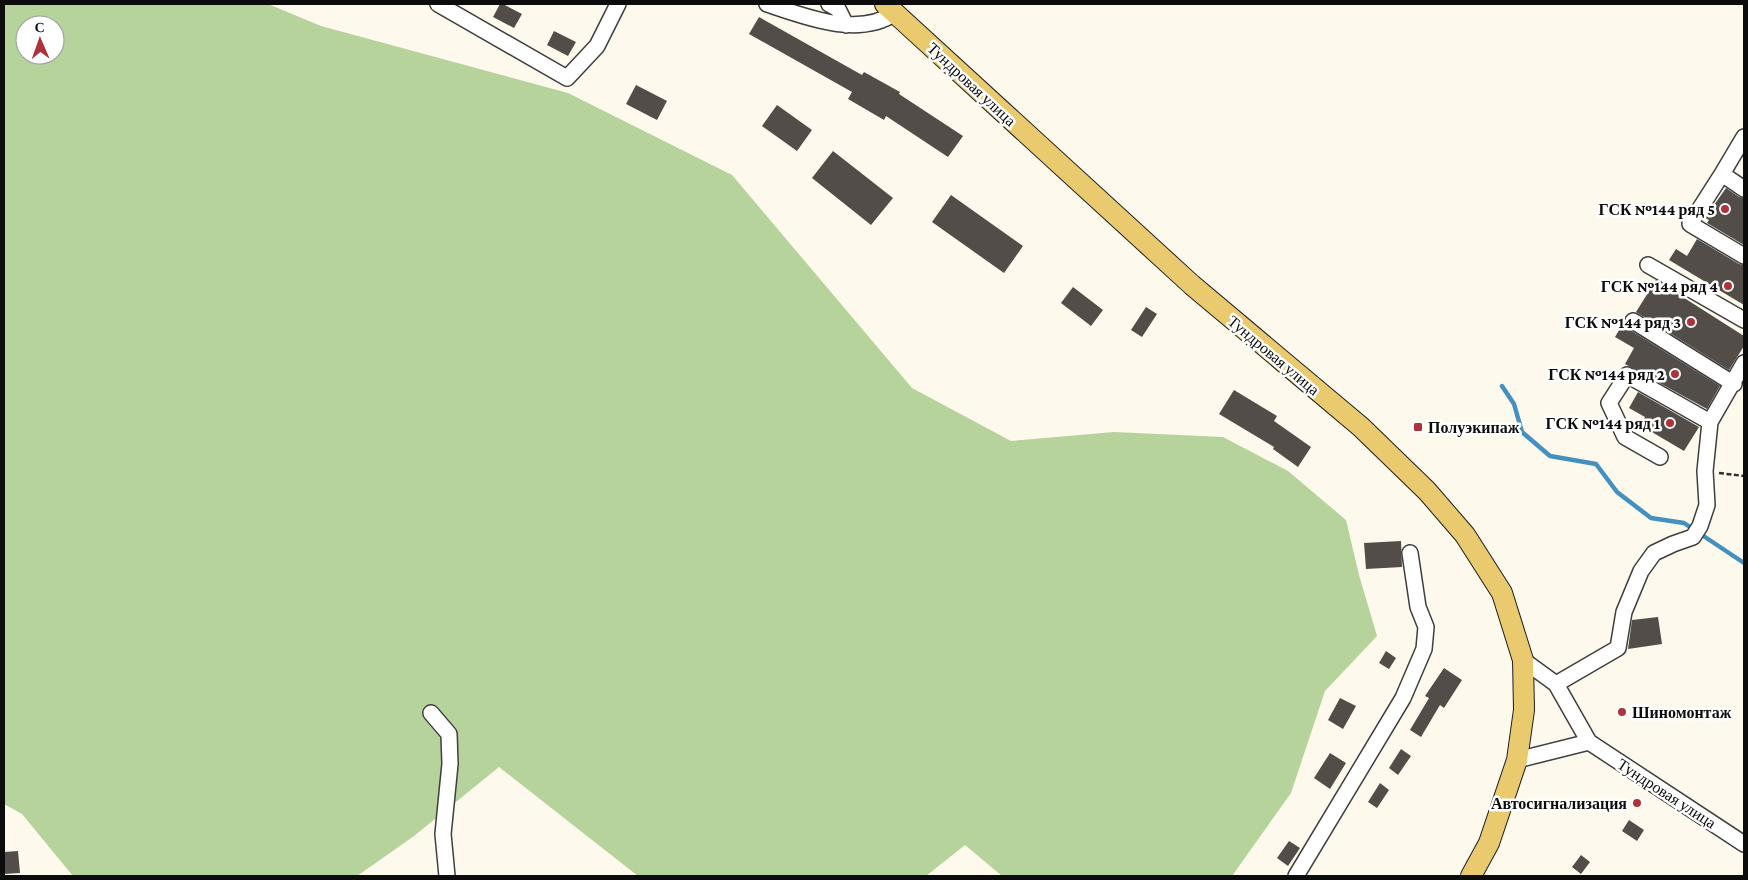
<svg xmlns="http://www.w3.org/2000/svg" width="1748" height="880" font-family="'Crimson Pro',serif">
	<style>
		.forest { fill: #b5d39a; fill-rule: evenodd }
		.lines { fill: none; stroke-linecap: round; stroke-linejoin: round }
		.stream { stroke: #4490bf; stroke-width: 4.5 }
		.building { fill: #534d49 }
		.minor-casing { stroke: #3f3f3f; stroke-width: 18 }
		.major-casing { stroke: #1d1d1d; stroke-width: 22 }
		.path { stroke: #2e2e2e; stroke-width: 2.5; stroke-dasharray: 5 2.5; stroke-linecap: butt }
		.minor { stroke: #fff; stroke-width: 15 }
		.major { stroke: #eaca6f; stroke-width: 20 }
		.poi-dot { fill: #ad323a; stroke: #fff; stroke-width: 2 }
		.labels { text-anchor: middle; stroke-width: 5; stroke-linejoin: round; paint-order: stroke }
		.street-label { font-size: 16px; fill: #0c0c0c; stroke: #fff }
		.poi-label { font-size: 16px; font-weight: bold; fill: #0c0c0c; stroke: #fff; text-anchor: end }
	</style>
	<rect width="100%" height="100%" fill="#fdf9ec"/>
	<path class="forest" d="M4,4H268L321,26L568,93L732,175L912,388L1011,441L1114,432L1223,437L1288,471L1346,520L1359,575L1377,636L1325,691L1291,793L1232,876H1002L965,845L926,876H638L499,767L414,836L357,876H73L22,814L4,804ZM25,25H55V55H25Z"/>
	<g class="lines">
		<path class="stream" d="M1502,386L1514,404L1522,432L1550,456L1596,464L1617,492L1651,518L1684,523L1744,563"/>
	</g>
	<path class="building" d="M500,4H503L522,14L514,28L493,17Z
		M759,17L862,75L864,72L900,92L899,94L963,136L948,157L886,116L884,120L848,99L852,92L749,34Z
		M554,31L576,42L568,56L547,45Z
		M636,85L667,101L657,120L626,104Z
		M777,105L812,130L797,151L762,126Z
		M833,151L893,198L871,225L812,178Z
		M1726,188L1739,197L1744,198V245L1707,223L1709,220L1705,218Z
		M951,195L1023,246L1004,273L932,222Z
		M1697,239L1739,264L1744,265V305L1669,260L1676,249L1687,256Z
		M1656,280L1744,336V346L1729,370L1636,312Z
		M1073,287L1103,310L1091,326L1061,303Z
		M1146,307L1157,314L1142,337L1131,330Z
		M1622,325L1720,386L1707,409L1625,364L1634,348L1615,337Z
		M1234,390L1277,416L1274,421L1311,447L1298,467L1273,449L1274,447L1219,414Z
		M1638,392L1699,427L1684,451L1640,425L1645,417L1629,408Z
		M1401,541L1402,567L1366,569L1364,543Z
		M1658,617L1662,644L1628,649L1632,620Z
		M1386,651L1396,658L1389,669L1379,663Z
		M1444,668L1462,680L1444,708L1440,705L1421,737L1410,730L1429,698L1425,696Z
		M1340,698L1356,706L1343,729L1328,720Z
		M1401,749L1411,756L1398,775L1389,768Z
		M1330,753L1346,763L1330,789L1314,778Z
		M1380,783L1389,790L1377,808L1368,802Z
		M1629,820L1644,830L1637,841L1622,831Z
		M1289,841L1300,848L1288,866L1277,858Z
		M18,851L20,873L4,874V852Z
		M1581,855L1590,862L1581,874L1572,867Z"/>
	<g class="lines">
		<g class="minor-casing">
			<path id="minor" d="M438,4L567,78L597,46L618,4
				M767,4C806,17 858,38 895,13
				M829,4L838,9L846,25
				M1744,137L1722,174L1744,189
				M1722,174L1690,224L1744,256
				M1648,265L1744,320
				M1633,321L1734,384
				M1660,457L1625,437L1609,403L1627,375L1710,422
				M1523,660L1556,684L1589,742L1744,844
				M1556,684L1618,648L1624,612L1641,571L1654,553L1673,544L1693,537L1700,526L1707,505L1705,471L1710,422L1744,363
				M431,713L449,734L450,764L443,834L447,876
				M1517,760L1589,742
				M1296,876L1403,698L1424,649L1426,627L1418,607L1410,553"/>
		</g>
		<g class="major-casing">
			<path id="major" d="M885,4L1192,285L1361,427L1427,491L1465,535L1502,593L1523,660L1524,710L1517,760L1489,843L1471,876"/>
		</g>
		<path class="path" d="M1719,473L1744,476"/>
		<use href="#minor" class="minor"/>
		<use href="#major" class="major"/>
	</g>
	<g class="poi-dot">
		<circle cx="1725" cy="209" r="5"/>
		<circle cx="1728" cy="286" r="5"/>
		<circle cx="1691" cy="322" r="5"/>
		<circle cx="1675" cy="374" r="5"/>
		<circle cx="1670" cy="423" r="5"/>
		<rect x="1413" y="422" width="10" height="10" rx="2.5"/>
		<circle cx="1622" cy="712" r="5"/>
		<circle cx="1637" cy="803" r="5"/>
	</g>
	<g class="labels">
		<g class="street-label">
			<text transform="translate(972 84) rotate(43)" y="6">Тундровая улица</text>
			<text transform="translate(1274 355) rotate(40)" y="6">Тундровая улица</text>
			<text transform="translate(1667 793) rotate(33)" y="6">Тундровая улица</text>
		</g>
		<g class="poi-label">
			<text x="1715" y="215">ГСК №144 ряд 5</text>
			<text x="1718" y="292">ГСК №144 ряд 4</text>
			<text x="1681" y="328">ГСК №144 ряд 3</text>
			<text x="1665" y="380">ГСК №144 ряд 2</text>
			<text x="1660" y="429">ГСК №144 ряд 1</text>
			<text x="1428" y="433" text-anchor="start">Полуэкипаж</text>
			<text x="1632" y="718" text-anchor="start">Шиномонтаж</text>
			<text x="1627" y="809">Автосигнализация</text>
		</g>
	</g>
	<rect width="1748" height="880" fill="none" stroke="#0c0c0c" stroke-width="10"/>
	<g transform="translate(40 40) rotate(358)"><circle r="24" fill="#ffffff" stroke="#9e9e9e"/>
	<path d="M0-4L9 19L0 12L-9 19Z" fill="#ad323a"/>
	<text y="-8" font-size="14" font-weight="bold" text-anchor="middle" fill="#0c0c0c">С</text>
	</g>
</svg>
